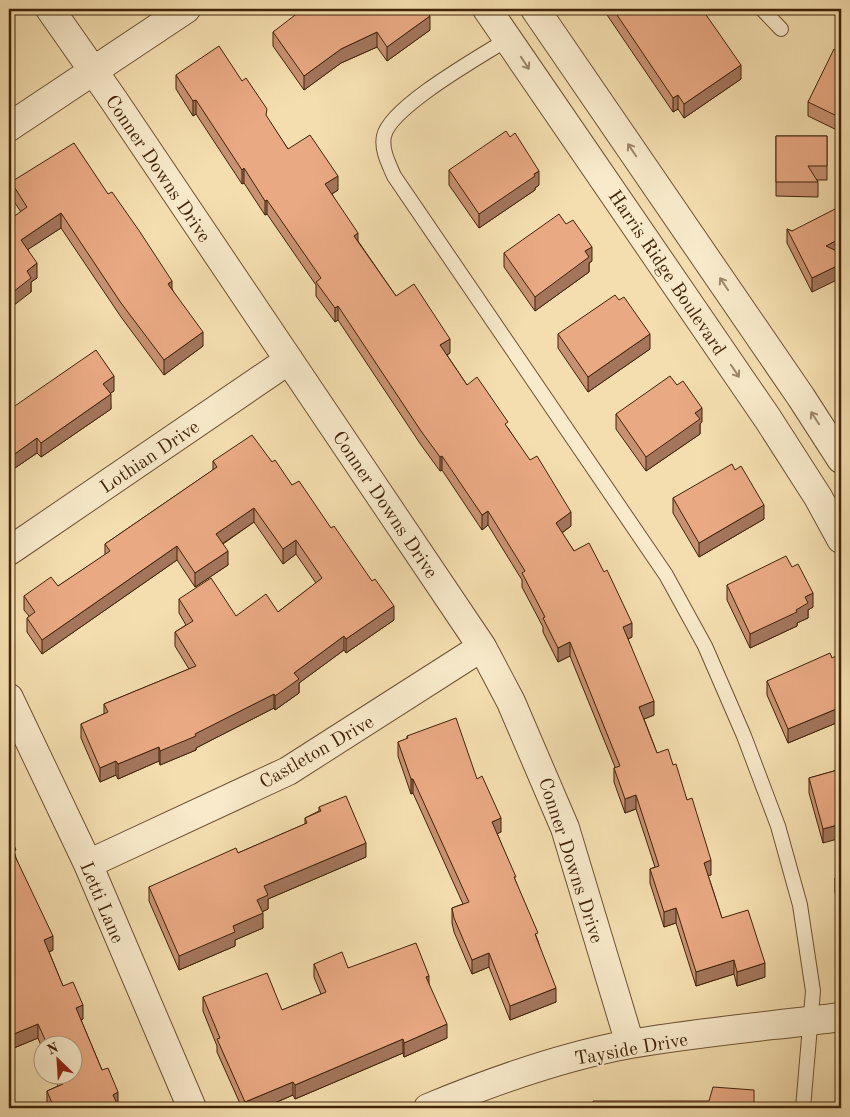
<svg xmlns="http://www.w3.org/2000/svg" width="850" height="1117" font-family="'Old Standard TT',serif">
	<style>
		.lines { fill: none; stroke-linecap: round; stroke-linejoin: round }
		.service-casing { stroke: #6d5232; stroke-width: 16 }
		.minor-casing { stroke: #6d5232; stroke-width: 30 }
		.tertiary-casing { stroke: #6d5232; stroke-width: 30 }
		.service { stroke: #f8eacb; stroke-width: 14 }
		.minor { stroke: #f8eacb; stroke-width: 28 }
		.tertiary { stroke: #f8eacb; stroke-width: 28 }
		.wall { fill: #c89171; stroke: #402309 }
		.shaded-wall { fill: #a3765c; stroke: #402309 }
		.building { fill: #e9a983; stroke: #402309 }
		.oneway { stroke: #9c866a }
		.labels { text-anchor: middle; stroke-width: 4.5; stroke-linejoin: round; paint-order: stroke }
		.street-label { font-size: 19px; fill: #402309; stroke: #f8eacb }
	</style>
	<rect width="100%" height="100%" fill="#f4deaf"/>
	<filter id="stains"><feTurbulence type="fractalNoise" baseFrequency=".004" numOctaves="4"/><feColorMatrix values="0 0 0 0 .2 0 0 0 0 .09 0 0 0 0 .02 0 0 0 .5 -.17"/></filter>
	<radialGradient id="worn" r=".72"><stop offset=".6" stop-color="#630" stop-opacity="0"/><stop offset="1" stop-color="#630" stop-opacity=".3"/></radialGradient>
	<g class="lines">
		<g class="service-casing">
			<path id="service" d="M762,9L781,29
				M508,39C481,56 390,107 384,136C381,150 389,164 394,176L666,575L705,646L744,736L778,826L800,905L813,991L803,1108"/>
		</g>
		<g class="minor-casing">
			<path id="minor" d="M50,9L113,99L482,647L511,702L565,828L630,1044
				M9,127L186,9
				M9,551L289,360
				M9,698L88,864L192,1108
				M88,864L288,771L482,647
				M428,1108C493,1081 560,1057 630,1044C700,1032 771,1026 841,1017"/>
		</g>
		<g class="tertiary-casing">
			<path id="tertiary" d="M487,9L768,419L818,497L841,539
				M535,9L801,397L841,459"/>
		</g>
		<use href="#service" class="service"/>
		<use href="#minor" class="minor"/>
		<use href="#tertiary" class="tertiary"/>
	</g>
	<path class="wall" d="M605,9H702L741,79L684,118L678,109L673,112L605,12Z
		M314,10L430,30L387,61L377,47L341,63L304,90L273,46V32Z
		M841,53V127L839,131L808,116V102Z
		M176,75L242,81L288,149L338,190L332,194L358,241L396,296L450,353L447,355L467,385L508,428L571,526L562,533L632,637L628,639L654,715L644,719L657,753L673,765L687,800L711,875H708L722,918L765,977L737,986L734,974L696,986L676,923L664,927L650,883V869L655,867L636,809L625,813L614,782V768L615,767L570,656L558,662L543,632V627L522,587V580L488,525L482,530L442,470L440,471L421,445L338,320L335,322L316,296V285L267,214L265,215L244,183L242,184L196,114L193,116L176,89Z
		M776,136H827V180H817L818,182V197L776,196Z
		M449,170L539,185L535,188V190L479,228L449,185Z
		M11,182L108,194L172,289L203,346L164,375L121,317L61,228L28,249L37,278L31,282V292L21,212L11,197Z
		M841,221V252L812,292L787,243V229L792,231Z
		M504,253L592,261L589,263V272L535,311L504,267Z
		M558,334L650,349L588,392L558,348Z
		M677,385L702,422L700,424V434L646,471L616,429V414Z
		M114,391L110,393L111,409L41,457L37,453L9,472V410Z
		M213,461L272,462L292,485L394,620L346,653L344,650L299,683V693L275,710L274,708L196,748V750L160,765L159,761L118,779L116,775L100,782L81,738V724L104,714V704L189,669L175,646V632L186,625L179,613V599L236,616L278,612L316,583L296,554L283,564L254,522L223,544L228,565L195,587L177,560L42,654L27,632V618L29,616L24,610V596L58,586L105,555V544L213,470Z
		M735,470L764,519L699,557L673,513V498Z
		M727,585L813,607L808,610V618L797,623V626L750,648L727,600Z
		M832,658L841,662V721L788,743L767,695V681Z
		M407,736L477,779L501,832L497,833L516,882L538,941L556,1002L510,1020L489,967L472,974L454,932L452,923V908L463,904L413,793L411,794L398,756V742L407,739Z
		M841,769L823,843L809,793V778Z
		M319,807L366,857L268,899V909L262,912L263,928L235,940V946L179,970L149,901V887L238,853L305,824V818L319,811Z
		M9,832L16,858L53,950L49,952L63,986L83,1019L81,1020L102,1070L118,1106L119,1108H48L47,1106V1091L58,1086L53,1074H72V1044H42V1048L38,1038L9,1050Z
		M841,876V914L835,892V878Z
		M314,964L348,968L429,984L447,1038L404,1057L403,1053L295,1099L293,1095L263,1108H242L217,1052V1046L203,1011V997L282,1010L321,994L314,977Z"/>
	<path class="shaded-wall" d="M430,16V30L387,61V47Z
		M377,32V47L341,63L304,90V76L341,49Z
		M741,65V79L684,118V104Z
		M678,95V109L673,112V98Z
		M196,100V114L193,116V101Z
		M841,113V127L839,131V117Z
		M244,168V183L242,184V170Z
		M539,171V185L535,188V190L479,228V214Z
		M338,176V190L325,198V184Z
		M267,200V214L265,215V201Z
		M61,213V228L21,254V240Z
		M358,233V248L354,236Z
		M841,238V252L826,260V246Z
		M592,247V261L589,263V272L535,311V297L585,251Z
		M37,263V278L31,282V292L9,309V295L27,271Z
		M841,264V278L812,292V278Z
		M172,281V295L168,284Z
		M338,306V320L335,322V308Z
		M203,332V346L164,375V360Z
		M650,334V349L588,392V377Z
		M450,339V353L440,359V345Z
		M114,376V391L103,398V384Z
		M111,394V409L41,457V443Z
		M702,408V422L700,424V434L646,471V457L695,413Z
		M37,438V453L9,472V458Z
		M442,456V470L440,471V457Z
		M764,505V519L699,557V543Z
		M254,508V522L216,548V534Z
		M488,511V525L482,530V515Z
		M571,512V526L556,537V523Z
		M296,540V554L283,564V549Z
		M177,546V560L42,654V640Z
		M228,551V565L195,587V573Z
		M813,593V607L808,610V618L797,623V626L750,648V634L796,610L805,597Z
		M394,606V620L346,653V639Z
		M632,623V637L623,641V627Z
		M344,636V650L299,683V693L275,710V696L294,673Z
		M570,642V656L558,662V648Z
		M274,694V708L196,748V750L160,765V751Z
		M654,701V715L639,721V707Z
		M841,707V721L788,743V729Z
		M159,747V761L118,779V764Z
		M116,761V775L100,782V768Z
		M411,779H413V793L411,794Z
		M636,795V809L625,813V799Z
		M501,818V832L492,836V822Z
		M841,824V838L823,843V829Z
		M366,843V857L268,899V909L257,914V900L264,886Z
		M711,860V875L704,877V863Z
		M676,908V923L664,927V912Z
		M263,913V928L235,940V946L179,970V956L233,926Z
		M53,936V950L44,954V940Z
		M489,953V967L472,974V960Z
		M734,960V974L696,986V972Z
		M765,963V977L737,986V972Z
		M429,976V990L426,977Z
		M556,988V1002L510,1020V1006Z
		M83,1005V1019L76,1022V1008Z
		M38,1024V1038L9,1050V1036Z
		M447,1024V1038L404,1057V1043Z
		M403,1039V1053L295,1099V1085Z
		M293,1082V1095L263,1108H245V1102Z
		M118,1092V1106L114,1108L113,1095Z"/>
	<path class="building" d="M303,9H313L314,10L316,9H425L430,16L387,47L377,32L341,49L304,76L273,32Z
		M613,9H702L741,65L684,104L678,95L673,98Z
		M219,46L242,81L246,78L267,109L266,115L288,149L310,135L338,176L325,184L358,233L354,236L396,296L414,284L450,339L440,345L467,385L477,377L508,422L505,424L530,460L537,456L571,512L556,523L574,551L589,543L604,572L607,570L632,623L623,627L654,701L639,707L657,753L668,749L673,765L676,764L687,800L692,798L711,860L704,863L722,918L748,910L765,963L737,972L734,960L696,972L676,908L664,912L650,869L659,866L636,795L625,799L614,768L620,766L570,642L558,648L543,618L545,617L522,573L525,571L488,511L482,515L442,456L440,457L421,431L338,306L335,308L316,282L321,278L267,200L265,201L244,168L242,170L196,100L193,101L176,75Z
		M834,49L841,53V113L839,117L808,102Z
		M506,131L510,137L515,133L539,171L534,174L535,176L479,214L449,170Z
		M776,136H827V166H808L818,182H776Z
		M74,143L108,194L112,192L140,232L172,281L168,284L203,332L164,360L121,303L61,213L21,240L37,263L27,271L31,278L9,295V220L27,207L11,182Z
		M835,209L841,221V238L826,246L841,253V264L812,278L787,229L792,231Z
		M559,214L566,224L573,220L592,247L585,251L589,257L535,297L504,253Z
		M615,295L619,300L624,297L650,334L588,377L558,334Z
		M96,350L114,376L103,384L111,394L41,443L37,438L9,458V410Z
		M670,376L677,385L683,381L702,408L695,413L700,419L646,457L616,414Z
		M252,435L272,462L275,460L292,485L299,481L331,528L334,526L372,581L375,579L394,606L346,639L344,636L294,673L299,679L275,696L274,694L195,734L196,736L160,751L159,747L118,764L116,761L100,768L81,724L108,712L104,704L196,666L175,632L193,621L179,599L211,578L236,616L266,594L278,612L322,578L296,540L283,549L254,508L216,534L228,551L195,573L177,546L42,640L27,618L35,612L24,596L51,577L58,586L110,551L105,544L217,467L213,461Z
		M732,464L735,470L741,466L764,505L699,543L673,498Z
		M786,556L792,567L798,564L813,593L805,597L808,603L796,610L797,612L750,634L727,585Z
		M830,653L832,658L838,655L841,662V707L788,729L767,681Z
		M456,718L477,779L482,776L501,818L492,822L516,877H514L538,933L535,934L556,988L510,1006L489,953L472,960L454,918L452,908L469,902L413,779H411L398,742L408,738L407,736Z
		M841,769V824L823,829L809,778Z
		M346,796L366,843L264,886L268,895L257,900L263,913L233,926L235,932L179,956L149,887L236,848L238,853L307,823L305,818L321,811L319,807Z
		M9,832L16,850L13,852L53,936L44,940L63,986L73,982L83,1005L76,1008L102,1070L108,1068L118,1092L113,1095L119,1108H54L47,1091L63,1084L59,1074H72V1044H47L38,1024L9,1036Z
		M841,876V899L835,878Z
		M416,943L429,976L426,977L447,1024L404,1043L403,1039L295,1085L293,1082L245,1102L217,1039L220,1038L203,997L267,973L282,1010L326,992L314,964L342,952L348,968Z
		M713,1087L754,1090V1108H593V1101H709Z"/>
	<defs><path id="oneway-shaft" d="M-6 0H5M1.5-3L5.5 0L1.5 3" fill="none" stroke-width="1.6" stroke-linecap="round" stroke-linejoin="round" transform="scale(1.25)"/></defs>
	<g class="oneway">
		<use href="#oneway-shaft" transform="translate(525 63) rotate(56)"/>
		<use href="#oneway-shaft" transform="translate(632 150) rotate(-124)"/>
		<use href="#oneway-shaft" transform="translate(724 284) rotate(-124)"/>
		<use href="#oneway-shaft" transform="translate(735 371) rotate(56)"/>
		<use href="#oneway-shaft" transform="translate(815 418) rotate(-123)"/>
	</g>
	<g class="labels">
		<g class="street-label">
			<text transform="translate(159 168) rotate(56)" y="7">Conner Downs Drive</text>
			<text transform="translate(668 272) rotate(56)" y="7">Harris Ridge Boulevard</text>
			<text transform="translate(149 456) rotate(-34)" y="7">Lothian Drive</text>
			<text transform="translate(386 504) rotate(56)" y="7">Conner Downs Drive</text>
			<text transform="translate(316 751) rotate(-30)" y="7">Castleton Drive</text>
			<text transform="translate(572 860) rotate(72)" y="7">Conner Downs Drive</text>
			<text transform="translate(103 902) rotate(67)" y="7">Letti Lane</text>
			<text transform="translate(631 1048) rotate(-10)" y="7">Tayside Drive</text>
		</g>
	</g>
	<rect width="850" height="1117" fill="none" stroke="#f4deaf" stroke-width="30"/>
	<rect x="10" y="10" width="830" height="1097" fill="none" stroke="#402309" stroke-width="2.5"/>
	<rect x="15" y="15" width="820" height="1087" fill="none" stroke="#402309"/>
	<g transform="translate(58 1060) rotate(335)"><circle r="24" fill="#f8eacb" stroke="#ae9a7d"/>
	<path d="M0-4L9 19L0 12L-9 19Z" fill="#8f2418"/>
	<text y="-8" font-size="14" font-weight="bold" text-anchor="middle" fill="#402309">N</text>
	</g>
	<rect width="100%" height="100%" filter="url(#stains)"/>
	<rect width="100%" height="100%" fill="url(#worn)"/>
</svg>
